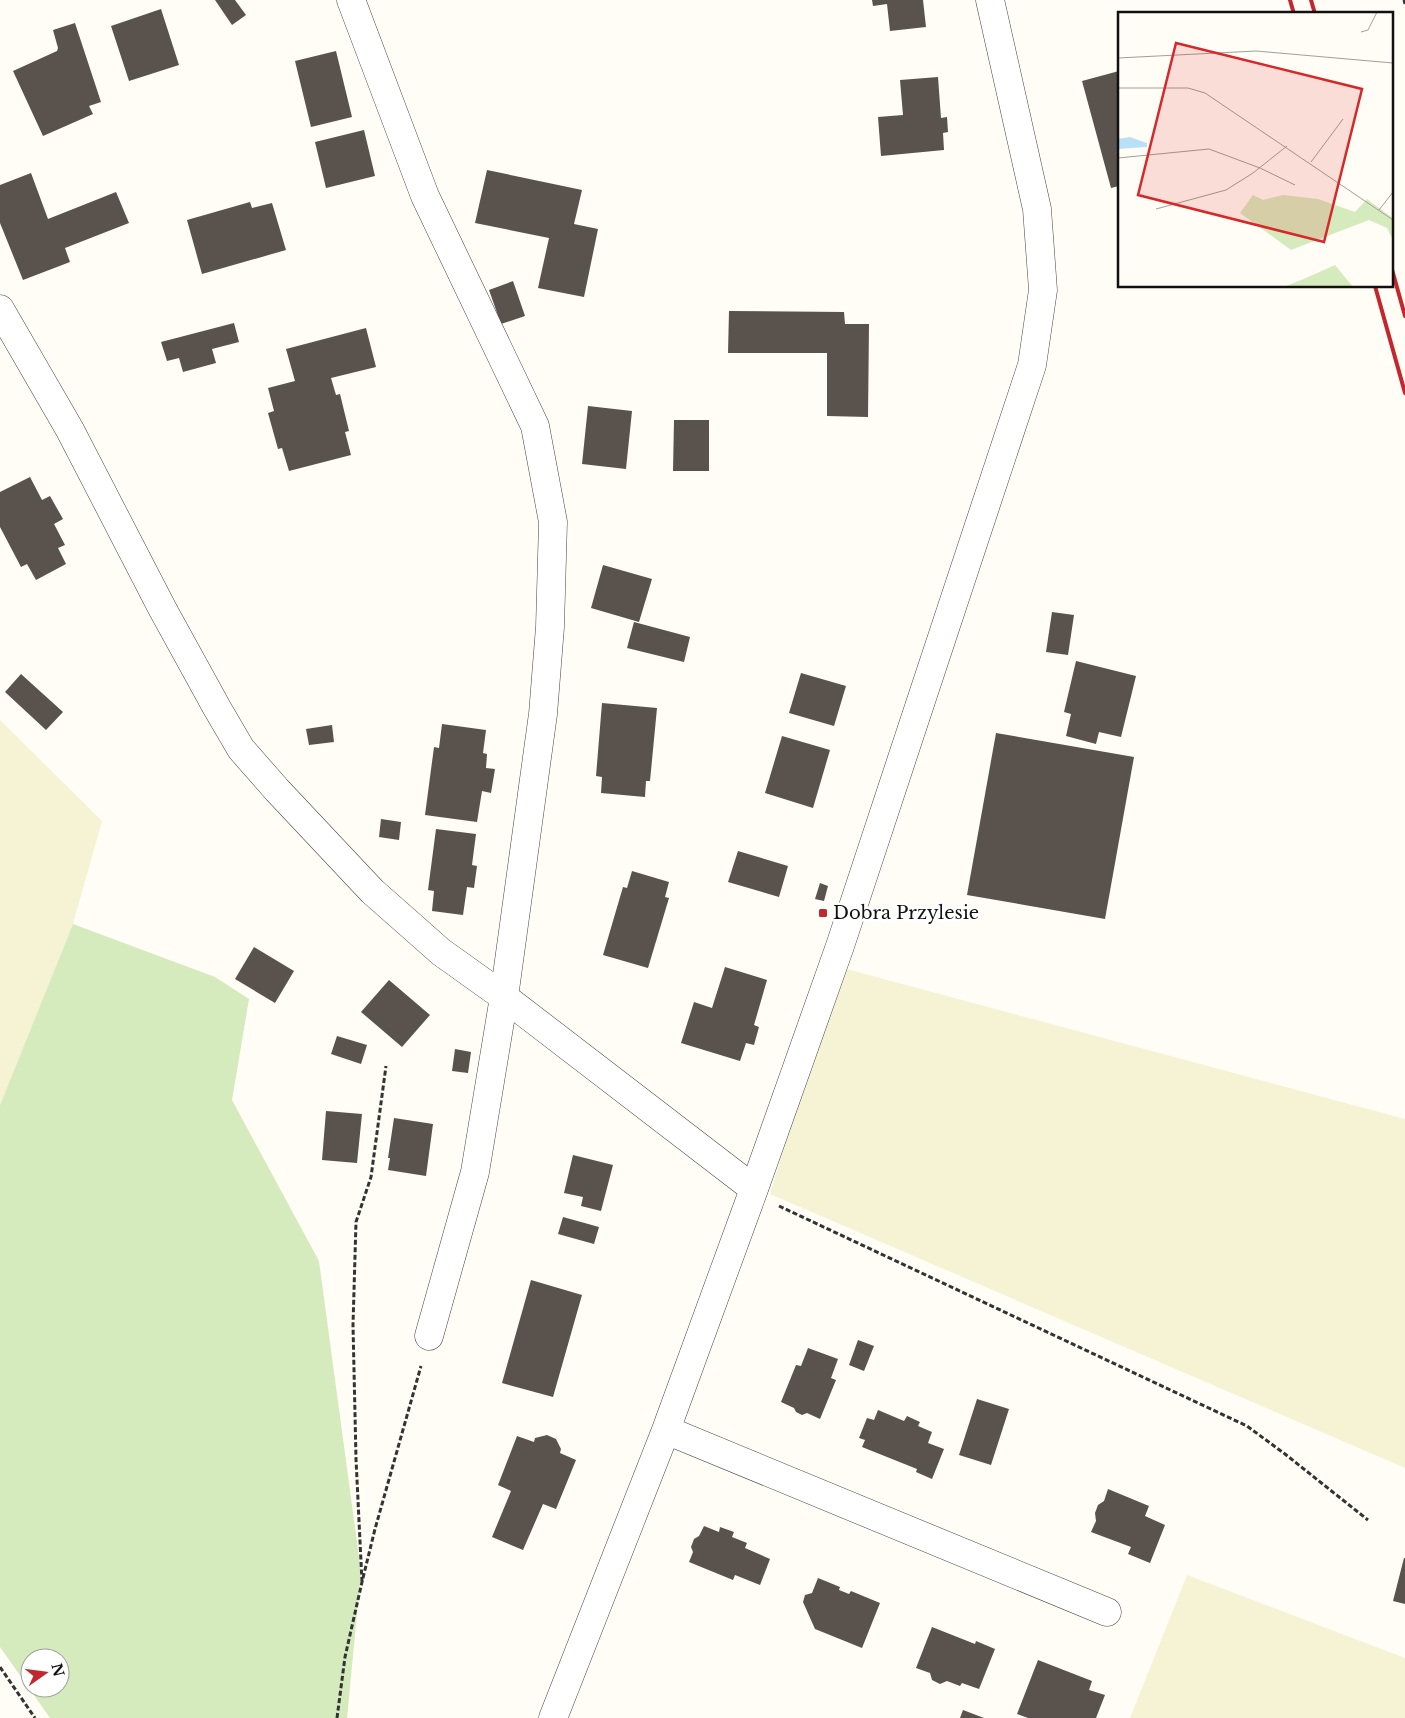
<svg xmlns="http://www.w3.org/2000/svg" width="1405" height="1718" font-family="'Libre Baskerville',serif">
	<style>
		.farmland { fill: #f6f3d4 }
		.green { fill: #d5ebbd; fill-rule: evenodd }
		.building { fill: #5a524d }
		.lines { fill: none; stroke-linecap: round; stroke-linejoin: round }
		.minor-casing { stroke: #444; stroke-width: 29 }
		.path { stroke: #333; stroke-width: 3; stroke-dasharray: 5 2.5; stroke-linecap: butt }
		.minor { stroke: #fff; stroke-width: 28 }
		.rail { stroke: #c4262e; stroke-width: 4 }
		.poi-dot { fill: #c4262e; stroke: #fff; stroke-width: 2 }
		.labels { text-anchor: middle; stroke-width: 5; stroke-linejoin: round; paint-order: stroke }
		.poi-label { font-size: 18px; fill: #111; stroke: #fff; text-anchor: start }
		.inset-road { fill: none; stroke: #a09f9a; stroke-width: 1 }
		.view { fill: #d62828; fill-opacity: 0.15; stroke: #d62828; stroke-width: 2.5 }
		.inset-edge { fill: none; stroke: #111; stroke-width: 2.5 }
	</style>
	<rect width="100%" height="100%" fill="#fffdf5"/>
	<path class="farmland" d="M0,720L102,821L73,924L0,1105Z
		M839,967L1405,1119V1468L770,1194Z
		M1187,1575L1405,1658V1718H1130Z"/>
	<path class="green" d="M73,924L215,977L249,999L232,1100L319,1261L361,1572L347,1718H50L0,1647V1105ZM30,1658H60V1688H30Z"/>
	<path class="building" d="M215,0H235L246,15L232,25Z
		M872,0H923L926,27L890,31L887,4L873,6Z
		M161,9L179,65L129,81L111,26Z
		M75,23L101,102L89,106L93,114L43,136L13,71L57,51L58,48L53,30Z
		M336,51L352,117L311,127L295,61Z
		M1119,71V186L1111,188L1082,81Z
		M938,77L941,118L947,117L948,132L943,133L944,150L881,156L878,117L903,115L900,80Z
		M364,130L375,176L326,188L315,142Z
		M487,170L582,190L574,224L598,229L584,297L538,288L549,238L475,223Z
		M31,173L48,219L116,192L129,223L65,248L70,262L23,280L0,223V185Z
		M250,202L252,208L272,203L286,250L202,274L187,220Z
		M513,281L525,316L501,324L489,290Z
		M729,311L844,312L845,324H869L868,417L827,416V353H728Z
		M234,323L239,342L212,349L216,363L183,372L179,358L167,361L161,342Z
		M366,328L376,367L331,378L336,395L340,394L349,431L345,432L351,455L289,471L282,448L278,449L268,413L274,411L268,388L295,381L286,349Z
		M588,406L632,411L626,469L582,464Z
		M674,420H709V471H673Z
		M30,477L42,500L50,496L63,519L54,524L65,545L58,548L66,564L36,580L27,564L21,567L0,527V492Z
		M603,565L652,579L639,622L591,608Z
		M1052,612L1074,615L1068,655L1046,652Z
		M634,622L690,637L684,662L627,648Z
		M1076,661L1136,676L1121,737L1099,732L1096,744L1066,736L1071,714L1064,712Z
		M801,673L846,686L834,726L789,713Z
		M21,674L63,712L46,730L5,692Z
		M602,703L657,708L650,781H646L645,797L601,793L602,777L596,776Z
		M442,724L486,730L483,753L487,754L486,768L495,769L491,793L482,791L477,822L425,815L434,747L439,748Z
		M332,725L334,742L309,745L306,729Z
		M996,733L1134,757L1105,919L967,895Z
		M782,736L830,750L813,808L765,793Z
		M381,819L401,822L399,840L379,837Z
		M436,829L476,834L472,865L477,866L474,888L467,887L463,915L432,911L434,891L428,890Z
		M738,851L788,866L779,897L728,882Z
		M632,871L669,882L665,897L669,898L648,968L603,955L623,887L627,888Z
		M820,883L828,886L824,901L815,899Z
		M254,947L294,971L275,1003L235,979Z
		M725,967L767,980L754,1025L759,1027L754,1045L746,1043L740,1061L681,1043L694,1002L712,1008Z
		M389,980L430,1015L402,1047L361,1012Z
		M337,1036L367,1045L361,1064L331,1054Z
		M455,1049L471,1052L468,1073L452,1071Z
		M326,1111L362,1114L357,1163L322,1160Z
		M394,1118L433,1124L426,1176L388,1170L390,1158H388Z
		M573,1155L613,1165L601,1211L581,1206L583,1197L564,1193Z
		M563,1217L599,1227L594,1244L558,1234Z
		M531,1280L582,1295L553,1397L502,1383Z
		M858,1340L874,1346L864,1371L849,1365Z
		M808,1348L838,1359L831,1378L836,1380L820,1419L807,1413L802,1415L796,1412L794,1408L781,1402L796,1365L801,1366Z
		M977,1399L1009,1409L991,1465L959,1455Z
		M878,1410L904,1421L907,1416L920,1422L918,1426L932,1432L928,1443L944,1449L932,1479L916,1472L917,1469L862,1447L865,1440L859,1438L867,1418L874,1420Z
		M547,1435L556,1439L561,1449L560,1453L576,1460L556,1509L543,1504L523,1550L492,1537L511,1491L498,1485L517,1436L534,1442L535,1438Z
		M1108,1489L1149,1506L1145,1516L1165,1525L1150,1563L1128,1554L1131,1547L1091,1532L1096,1521L1095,1513L1098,1505L1104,1501Z
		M704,1526L719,1532L720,1527L734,1532L732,1537L747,1543L745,1548L770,1559L760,1585L735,1575L733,1580L689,1562L693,1552L691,1547L694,1539L699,1536Z
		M1404,1558H1405V1604L1393,1601Z
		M818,1578L840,1587L839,1590L849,1594L851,1591L880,1603L862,1648L815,1629L803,1602L805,1595L812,1593Z
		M932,1627L975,1644L976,1641L995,1649L979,1689L962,1683L960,1686L947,1681L940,1684L932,1680L930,1673L916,1668Z
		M1038,1660L1092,1681L1089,1690L1105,1695L1096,1718H1028L1017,1714Z
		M963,1710L984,1718H960Z"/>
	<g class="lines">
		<g class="minor-casing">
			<path id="minor" d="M351,0L425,196L535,426L553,522L550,627L543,714L504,997L475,1172L429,1336
				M0,309L70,430L162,608L217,708L241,749L277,790L372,891L441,952L504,997L754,1189
				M666,1430L1107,1612
				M553,1718L666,1430L754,1189L840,946L1032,365L1043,290L1037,209L990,0"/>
		</g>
		<path class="path" d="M1404,0L1405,4
			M779,1206L1247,1426L1285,1454L1368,1520
			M362,1582L356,1459L353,1325L356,1222L371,1177L386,1066
			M0,1667L35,1718
			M337,1718L345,1657L362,1582L375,1529L421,1366"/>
		<use href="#minor" class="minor"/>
		<path class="rail" d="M1290,0L1294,14
			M1311,0L1315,14
			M1391,266L1405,316
			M1375,286L1405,393"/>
	</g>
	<rect class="poi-dot" x="818" y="908" width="10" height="10" rx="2.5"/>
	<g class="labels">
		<g class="poi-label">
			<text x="833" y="919">Dobra Przylesie</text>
		</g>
	</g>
	<g transform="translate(1118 12)">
		<rect width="275" height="275" fill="#fffdf5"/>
		<path d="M135,183L145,188L165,183L200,187L237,200L249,187L275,206V228L269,216L251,208L173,238L122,201ZM217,253L235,275H166L188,266Z" fill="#d5ebbd"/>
		<path d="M12,125L29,131V135L0,137V127Z" fill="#b9e0f7"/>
		<path class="inset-road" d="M243,20L250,18L259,0M0,46L138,39L275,51M0,76H70L87,81L275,208M0,146L91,137L142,156L177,173M193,150L225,107M38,197L108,178L135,161L169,134M261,198L275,180"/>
		<path class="view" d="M58,31L244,77L206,230L20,183Z"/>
		<rect width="275" height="275" class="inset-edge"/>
	</g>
	<g transform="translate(45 1673) rotate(76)"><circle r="24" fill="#ffffff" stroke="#a0a0a0"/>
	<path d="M0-4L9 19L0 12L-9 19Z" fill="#c4262e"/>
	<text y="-8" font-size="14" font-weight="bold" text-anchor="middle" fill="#111111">N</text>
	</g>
</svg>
